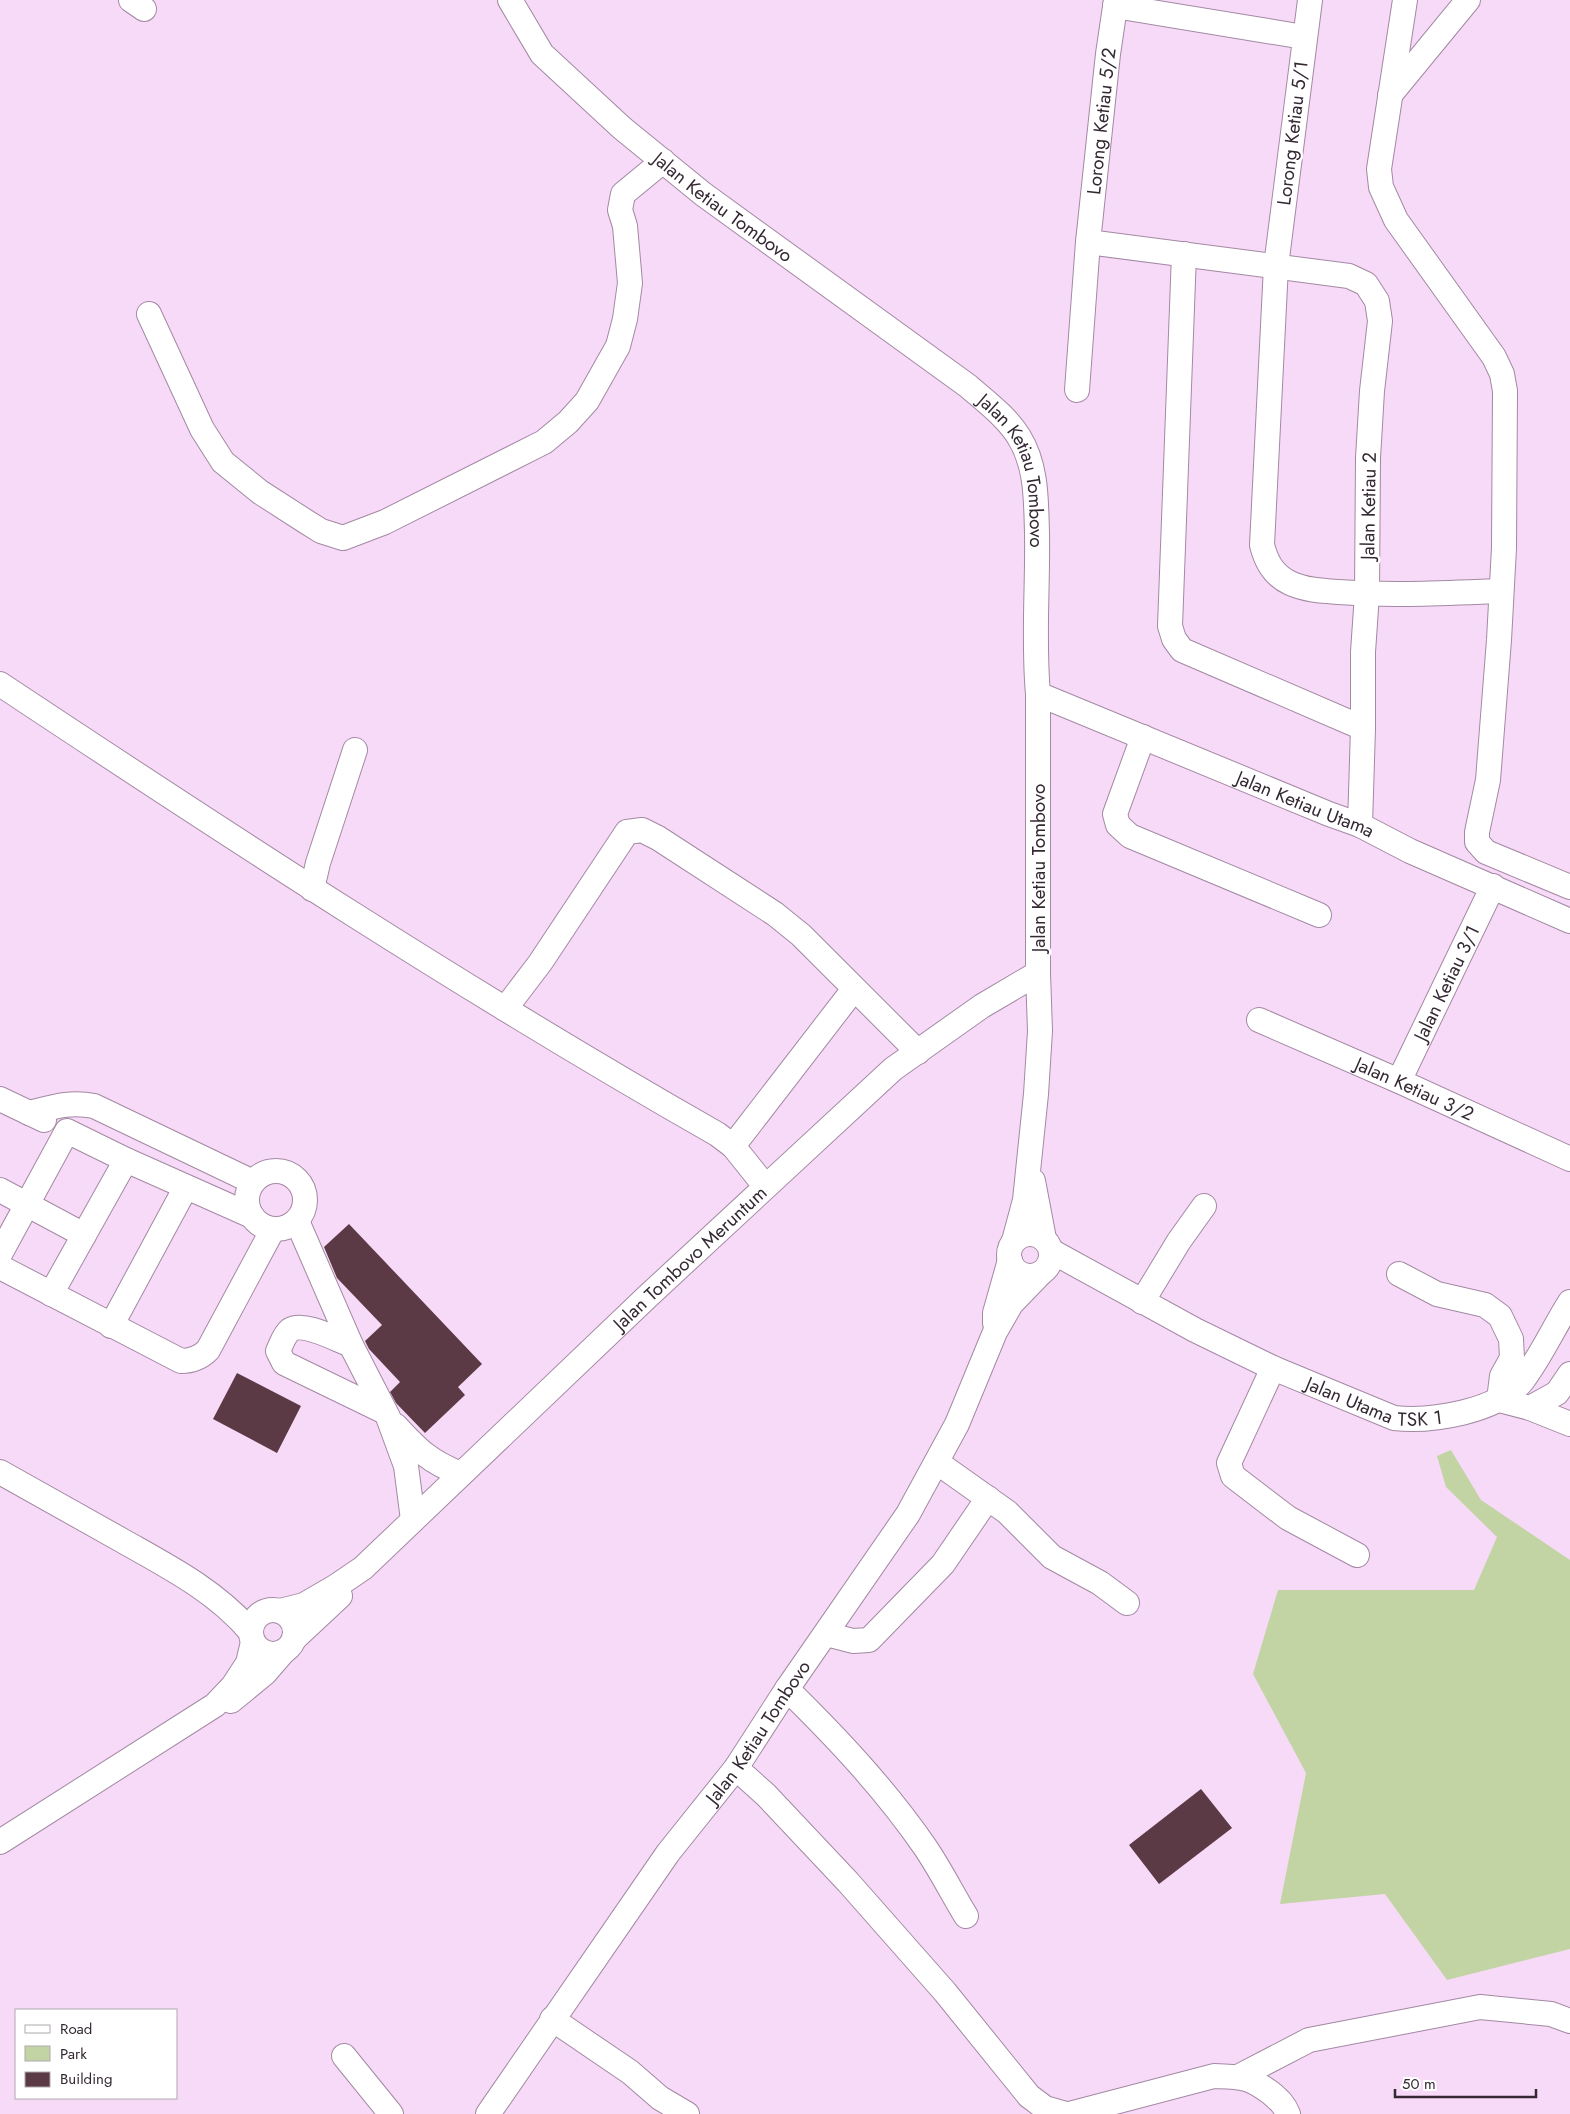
<svg xmlns="http://www.w3.org/2000/svg" width="1570" height="2114" font-family="Jost,sans-serif">
	<style>
		.green { fill: #c2d4a3 }
		.building { fill: #5b3a45 }
		.lines { fill: none; stroke-linecap: round; stroke-linejoin: round }
		.minor-casing { stroke: #a389a3; stroke-width: 26 }
		.minor { stroke: #fff; stroke-width: 24 }
		.labels { text-anchor: middle; stroke-width: 5; stroke-linejoin: round; paint-order: stroke }
		.street-label { font-size: 19px; fill: #342933; stroke: #fff }
	</style>
	<rect width="100%" height="100%" fill="#f7daf7"/>
	<path class="green" d="M1451,1450L1481,1500L1570,1560V1949L1447,1980L1385,1894L1280,1904L1306,1773L1253,1674L1278,1590H1474L1497,1537L1446,1487L1437,1456Z"/>
	<path class="building" d="M349,1224L482,1364L458,1387L465,1395L425,1433L396,1403L390,1392L400,1382L369,1349L365,1341L382,1325L337,1278L324,1247Z
		M237,1373L301,1406L277,1453L213,1419Z
		M1201,1789L1232,1828L1159,1884L1129,1845Z"/>
	<g class="lines">
		<g class="minor-casing">
			<g id="minor">
				<path d="M131,0L144,9"/>
				<path id="s1" d="M510,0L542,54L622,128L703,194L968,386C985,401 1007,417 1019,437C1037,466 1036,501 1037,533C1038,587 1033,640 1038,694V973L1040,1031L1036,1094L1025,1200L1014,1241"/>
				<path d="M1310,0L1276,266L1262,545C1266,561 1273,575 1290,583C1305,590 1322,591 1338,592C1392,596 1447,593 1501,591"/>
				<path d="M1405,0L1379,169L1381,187L1396,220L1494,357L1502,374L1505,391L1504,548L1499,640L1488,780L1477,832V842L1486,852L1570,887"/>
				<path d="M1115,6L1304,37"/>
				<path d="M1390,95L1468,0"/>
				<path d="M1088,242L1349,276L1366,284L1377,301L1380,321L1372,391L1368,458L1367,594L1363,652V728L1360,825"/>
				<path d="M1184,254L1170,626L1174,639L1182,650L1363,728"/>
				<path d="M149,314L202,429L223,462L260,492L305,521L321,531L343,538L385,522L544,442L568,422L587,401L618,346L625,319L630,283L625,226L620,210L623,194L663,161"/>
				<path id="s2" d="M1077,390L1088,242L1108,54L1116,0"/>
				<path d="M0,684C235,840 471,994 717,1134L733,1146L765,1186"/>
				<path id="s3" d="M1038,694L1329,814L1360,825L1410,851L1570,921"/>
				<path d="M1143,737L1115,814L1118,825L1130,836L1319,915"/>
				<path d="M312,889L318,863L355,750"/>
				<path d="M505,1009L540,963L627,832L642,830L658,838L775,914L801,935L918,1052"/>
				<path id="s4" d="M1259,1020L1399,1081L1570,1159"/>
				<path id="s5" d="M1399,1081L1493,886"/>
				<path d="M0,1099L44,1120"/>
				<path d="M29,1113C53,1107 70,1101 94,1106L253,1182"/>
				<path d="M733,1146L854,989"/>
				<circle cx="276" cy="1200" r="29"/>
				<path d="M1033,1181L1044,1239"/>
				<path d="M0,1190L84,1235"/>
				<path d="M297,1221L351,1345L388,1417L406,1466L413,1520"/>
				<circle cx="1030" cy="1255" r="21"/>
				<path id="s6" d="M1051,1251L1195,1330L1273,1368L1394,1418C1431,1422 1498,1412 1523,1380C1541,1356 1554,1327 1570,1302"/>
				<path d="M0,1254L67,1131L126,1160L252,1216"/>
				<path d="M0,1267L181,1361C192,1361 200,1358 208,1350L273,1229"/>
				<path d="M1399,1274L1437,1294L1485,1305L1500,1316L1511,1339L1512,1358L1502,1376L1499,1400L1530,1408L1570,1424"/>
				<path d="M51,1294L126,1160"/>
				<path d="M1142,1302L1179,1241L1204,1206"/>
				<path d="M995,1323V1313L1010,1260"/>
				<path d="M111,1326L186,1187"/>
				<path d="M351,1345C337,1340 304,1321 290,1330C284,1335 281,1345 278,1351L284,1363L385,1412"/>
				<path d="M1273,1368L1229,1463L1233,1476L1288,1518L1357,1555"/>
				<path d="M1530,1408L1557,1393L1570,1374"/>
				<path d="M396,1426C418,1450 430,1462 461,1474"/>
				<path d="M938,1463L1007,1512L1052,1557L1100,1583L1127,1603"/>
				<path d="M0,1472C41,1495 82,1518 123,1541C169,1567 216,1591 250,1631"/>
				<circle cx="273" cy="1632" r="22"/>
				<path id="s7" d="M280,1611L304,1605L335,1587L363,1568L648,1296L893,1069L982,1006L1038,973"/>
				<path d="M826,1634L853,1641L869,1640L943,1564L988,1498"/>
				<path d="M294,1639L340,1596"/>
				<path d="M787,1689C837,1738 885,1789 925,1847C940,1869 952,1893 966,1916"/>
				<path d="M231,1701L265,1673L284,1651"/>
				<path d="M736,1768L766,1795L848,1882L945,1992L1029,2096L1045,2108L1066,2114"/>
				<path d="M0,1842L215,1705L233,1686L248,1663L253,1642"/>
				<path d="M552,2019L630,2072L660,2098L687,2114"/>
				<path d="M344,2056L391,2114"/>
				<path d="M1238,2077L1309,2040L1480,2007L1551,2014L1570,2021"/>
				<path id="s8" d="M488,2114L668,1853L736,1768L787,1689L908,1514L957,1424L995,1332L1011,1304L1040,1274"/>
				<path d="M1069,2114L1214,2076C1242,2077 1248,2076 1271,2093C1279,2100 1284,2104 1288,2114"/>
			</g>
		</g>
		<use href="#minor" class="minor"/>
	</g>
	<g class="labels">
		<g class="street-label">
			<text dy="7" stroke="none"><textPath href="#s2" startOffset="270">Lorong Ketiau 5/2</textPath></text>
			<text transform="translate(1292 133) rotate(-83)" y="7">Lorong Ketiau 5/1</text>
			<text dy="7" stroke="none"><textPath href="#s1" startOffset="300">Jalan Ketiau Tombovo</textPath></text>
			<text dy="7" stroke="none"><textPath href="#s1" startOffset="705">Jalan Ketiau Tombovo</textPath></text>
			<text transform="translate(1368 506) rotate(-89)" y="7">Jalan Ketiau 2</text>
			<text dy="7" stroke="none"><textPath href="#s3" startOffset="289">Jalan Ketiau Utama</textPath></text>
			<text transform="translate(1038 868) rotate(-90)" y="7">Jalan Ketiau Tombovo</text>
			<text dy="7" stroke="none"><textPath href="#s5" startOffset="109">Jalan Ketiau 3/1</textPath></text>
			<text dy="7" stroke="none"><textPath href="#s4" startOffset="170">Jalan Ketiau 3/2</textPath></text>
			<text dy="7" stroke="none"><textPath href="#s7" startOffset="545">Jalan Tombovo Meruntum</textPath></text>
			<text dy="7" stroke="none"><textPath href="#s6" startOffset="359">Jalan Utama TSK 1</textPath></text>
			<text dy="7" stroke="none"><textPath href="#s8" startOffset="468">Jalan Ketiau Tombovo</textPath></text>
		</g>
	</g>
	<rect x="15" y="2009" width="162" height="90" fill="#ffffff" stroke="#aea9ad"/>
	<rect x="25" y="2025" width="25" height="8" fill="#ffffff" stroke="#aea9ad"/>
	<text x="60" y="2034" font-size="15" fill="#342933">Road</text>
	<rect x="25" y="2046" width="25" height="15" fill="#c2d4a3" stroke="#aea9ad"/>
	<text x="60" y="2059" font-size="15" fill="#342933">Park</text>
	<rect x="25" y="2072" width="25" height="15" fill="#5b3a45" stroke="#aea9ad"/>
	<text x="60" y="2084" font-size="15" fill="#342933">Building</text>
	<path d="M1395 2089v8h141v-8" fill="none" stroke="#342933" stroke-width="2.5"/>
	<text x="1402" y="2089" font-size="15" fill="#342933" stroke="#ffffff" stroke-width="4" paint-order="stroke">50 m</text>
</svg>
